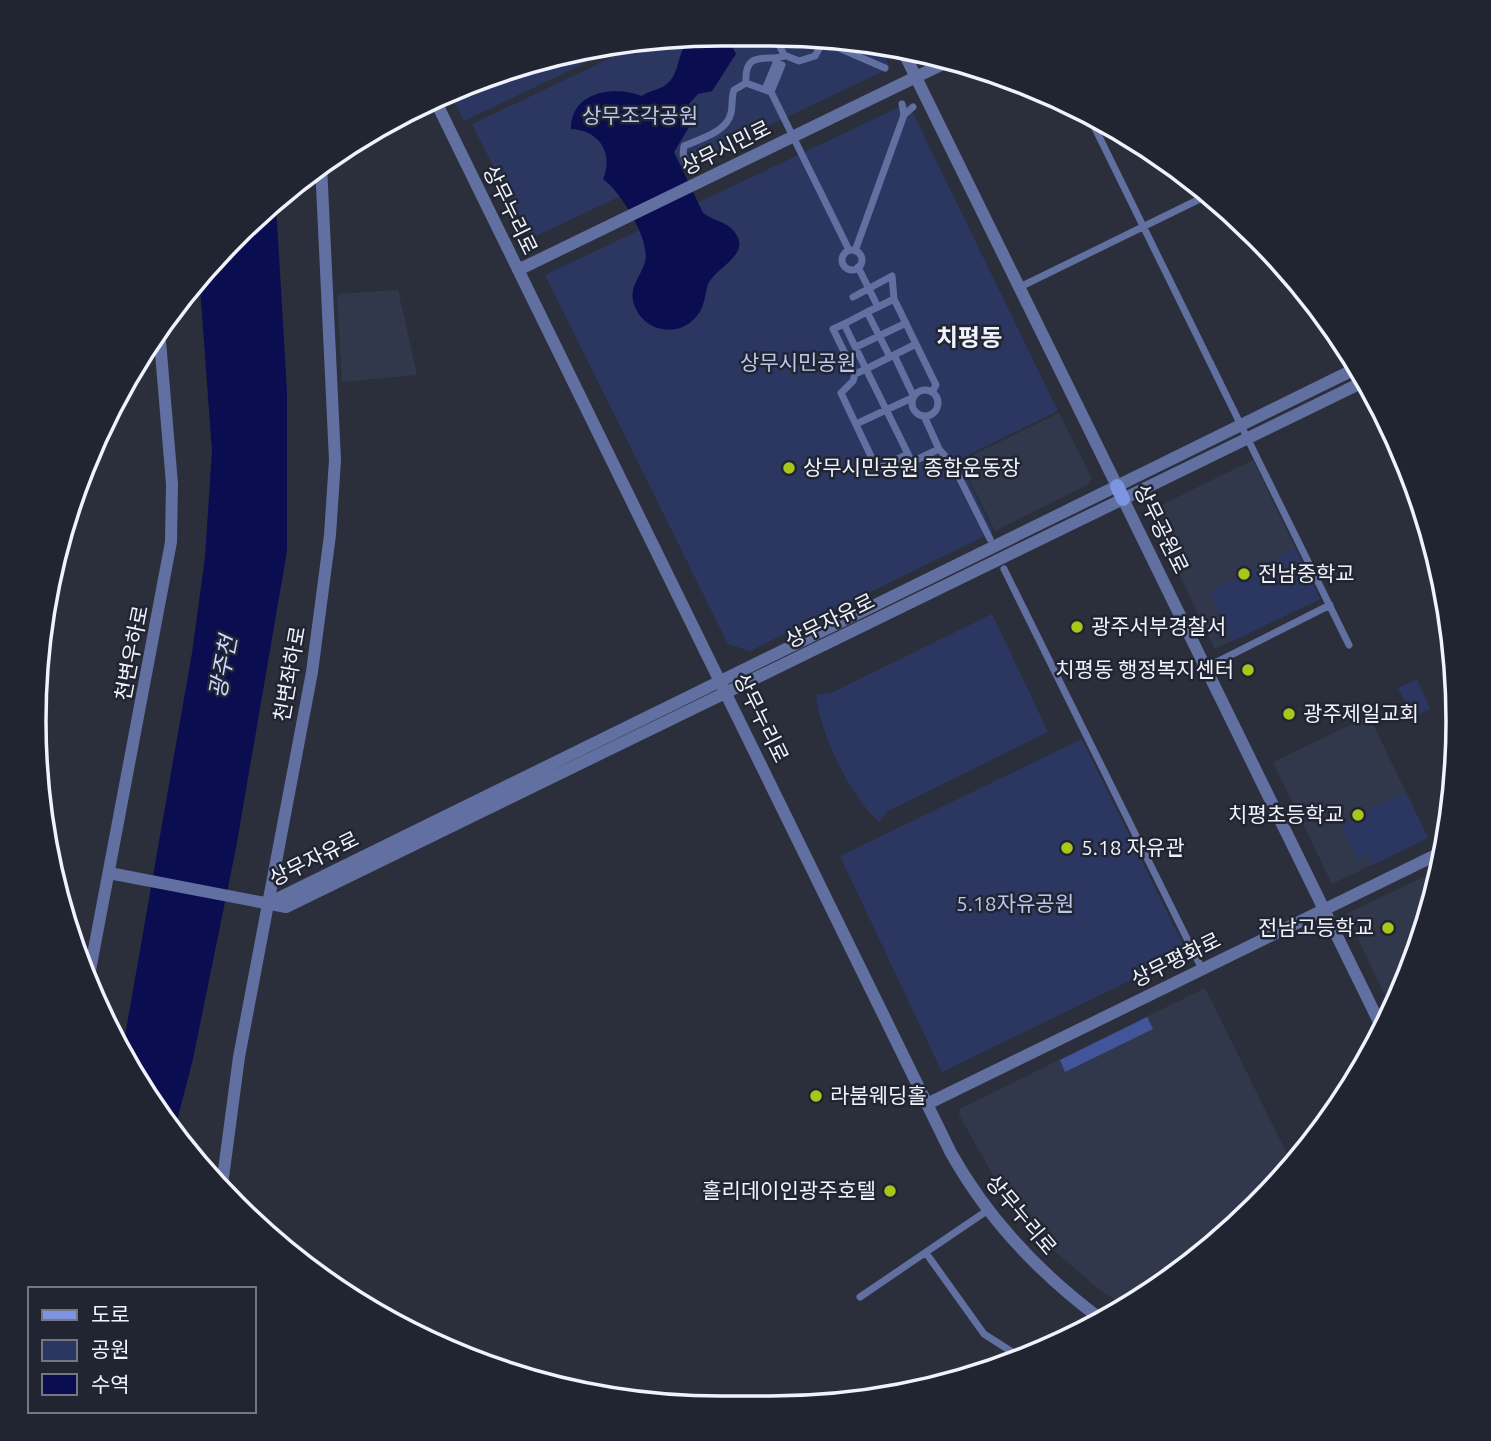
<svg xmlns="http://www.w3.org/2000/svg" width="1491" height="1441" font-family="Ubuntu,'Noto Sans KR',sans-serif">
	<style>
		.built { fill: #32384b }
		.green { fill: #2b3760 }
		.forest { fill: #42559b }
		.water { fill: #0a0d4f }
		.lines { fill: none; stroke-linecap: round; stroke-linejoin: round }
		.pedestrian { stroke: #6170a1; stroke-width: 7 }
		.tertiary { stroke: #6170a1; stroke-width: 12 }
		.secondary { stroke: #7c94e2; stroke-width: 14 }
		.poi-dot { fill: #a9c71a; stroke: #212532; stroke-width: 2.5 }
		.labels { text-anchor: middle; stroke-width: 5; stroke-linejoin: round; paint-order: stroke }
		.park-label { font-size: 21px; fill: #b9c6ee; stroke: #212532 }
		.street-label { font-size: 21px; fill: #f0f3fc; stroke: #212532 }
		.poi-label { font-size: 21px; fill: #f0f3fc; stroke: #212532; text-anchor: start }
		.water-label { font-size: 23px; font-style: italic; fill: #c9d6ff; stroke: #212532 }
		.quarter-label { font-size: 24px; font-weight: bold; fill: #f0f3fc; stroke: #212532 }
		.rim { fill: none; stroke: #f0f3fc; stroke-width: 3.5 }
	</style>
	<rect width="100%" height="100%" fill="#2b2f3c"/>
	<path class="built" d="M398,290L417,375L342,382L337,294Z
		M1059,413L1092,478L1087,485L995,531L960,461Z
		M1253,460L1320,599L1215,649L1149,511Z
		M1369,716L1428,838L1332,884L1273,762Z
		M1438,870L1421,941L1391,1008L1346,914Z
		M1205,988L1293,1166L1189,1265L1124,1306L1096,1287L1050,1247L993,1175L959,1115L960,1109Z"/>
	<path class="green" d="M721,33L861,39L879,43L890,68L530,239L472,124L649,40Z
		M629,42L464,121L453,99C512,69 563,49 629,42Z
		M908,103L1058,411L958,460L993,532L750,651L728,644L545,275Z
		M1296,549L1320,599L1233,641L1209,591Z
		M992,614L1048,732L888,811L879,822C850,796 820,734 816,695L831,693Z
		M1417,679L1430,709L1413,717L1398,688Z
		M1082,739L1187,953L942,1072L840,856Z
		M1406,792L1428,838L1373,865L1367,854L1357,859L1342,828L1344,822Z"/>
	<path class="forest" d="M1147,1017L1153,1029L1065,1072L1060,1060Z"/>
	<path class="water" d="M717,34L729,40L736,54L712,91L698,94L689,104L691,124L674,152L703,213C712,220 723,221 731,228C758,255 711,267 707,288C705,296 704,306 699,313C683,338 646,334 635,307C627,288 640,279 645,262C651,240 620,191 603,179C614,153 599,130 571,129C571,90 616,86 642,96C650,90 661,90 668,83C681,71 676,53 691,37Z
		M276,204L287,392V551L236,848L193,1059L173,1136L122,1053L192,653L205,557L212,451L199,274Z"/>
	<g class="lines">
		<path class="pedestrian" d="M775,36L784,55L799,61L815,56L825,38
			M825,42L885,68
			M746,83L771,92L849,250
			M771,92L782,65L779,64L770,89L766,87L778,58
			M1088,114L1349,645
			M904,115L913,107
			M686,163L683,154L684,146C700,139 727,132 731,113C733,105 731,98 734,90L746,83C744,49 766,62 785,56
			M842 260a10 10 0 1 1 20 0a10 10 0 1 1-20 0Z
			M855,251L904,115L902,104
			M858,267L878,307L867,312L890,357L916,344
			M1020,287L1210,194
			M853,297L892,276L894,299
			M878,307L894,299L936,385L932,392
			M867,312L844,324L866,369L890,357
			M844,324L833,329L855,374L866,369L912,462L939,449
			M856,347L906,323
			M855,374L853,381L841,393L877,469L908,454
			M912 403a13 13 0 1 1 26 0a13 13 0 1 1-26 0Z
			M924,416L939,449L953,465L990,539
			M856,424L914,397L894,355
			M1004,569L1202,969
			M1205,668L1330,605
			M926,1253L984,1334L1020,1357
			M860,1297L988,1210"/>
		<path class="tertiary" d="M902,49L1117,486
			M434,98L951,1153C989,1221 1040,1274 1102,1320
			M518,270L951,60
			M1123,499L1382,1028
			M109,873L286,907L1365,381
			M269,903L1357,368
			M88,981L171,542L172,484L159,329
			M927,1104L1442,852
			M222,1185L239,1057L312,672L330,535L335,460L321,165"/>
		<path class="secondary" d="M1117,486L1123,499"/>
	</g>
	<g class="poi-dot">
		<circle cx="789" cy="468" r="7"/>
		<circle cx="1244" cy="574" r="7"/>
		<circle cx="1077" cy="627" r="7"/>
		<circle cx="1248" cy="670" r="7"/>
		<circle cx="1289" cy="714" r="7"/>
		<circle cx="1358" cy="815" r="7"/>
		<circle cx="1067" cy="848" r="7"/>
		<circle cx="1388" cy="928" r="7"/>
		<circle cx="816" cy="1096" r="7"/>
		<circle cx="890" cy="1191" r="7"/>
	</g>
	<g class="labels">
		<g class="park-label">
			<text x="640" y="123">상무조각공원</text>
			<text x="798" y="370">상무시민공원</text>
			<text x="1015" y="911">5.18자유공원</text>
		</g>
		<g class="street-label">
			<text transform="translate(726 148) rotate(-26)" y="7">상무시민로</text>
			<text transform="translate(510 210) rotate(64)" y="7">상무누리로</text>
			<text transform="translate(1161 529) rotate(64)" y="7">상무공원로</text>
			<text transform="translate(830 621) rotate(-26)" y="7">상무자유로</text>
			<text transform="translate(132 653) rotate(-79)" y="7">천변우하로</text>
			<text transform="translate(290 674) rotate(-80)" y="7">천변좌하로</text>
			<text transform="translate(761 718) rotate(64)" y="7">상무누리로</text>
			<text transform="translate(314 859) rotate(-26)" y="7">상무자유로</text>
			<text transform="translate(1176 960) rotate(-26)" y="7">상무평화로</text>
			<text transform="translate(1021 1215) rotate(50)" y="7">상무누리로</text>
		</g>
		<g class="poi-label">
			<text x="803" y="475">상무시민공원 종합운동장</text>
			<text x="1258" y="581">전남중학교</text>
			<text x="1091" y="634">광주서부경찰서</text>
			<text x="1234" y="677" text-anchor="end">치평동 행정복지센터</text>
			<text x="1303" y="721">광주제일교회</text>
			<text x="1344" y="822" text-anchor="end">치평초등학교</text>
			<text x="1081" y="855">5.18 자유관</text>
			<text x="1374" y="935" text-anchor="end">전남고등학교</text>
			<text x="830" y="1103">라붐웨딩홀</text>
			<text x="876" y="1198" text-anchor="end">홀리데이인광주호텔</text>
		</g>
		<g class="water-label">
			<text transform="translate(223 667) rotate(-79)" y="8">광주천</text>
		</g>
		<g class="quarter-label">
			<text x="969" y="346">치평동</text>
		</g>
	</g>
	<path d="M0 0H1491V1441H0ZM721 46H771A675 675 0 0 1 1446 721V721A675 675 0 0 1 771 1396H721A675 675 0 0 1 46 721V721A675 675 0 0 1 721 46Z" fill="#212532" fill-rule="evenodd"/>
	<path class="rim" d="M721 46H771A675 675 0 0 1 1446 721V721A675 675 0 0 1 771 1396H721A675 675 0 0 1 46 721V721A675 675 0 0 1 721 46Z"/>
	<rect x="28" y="1287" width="228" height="126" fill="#212532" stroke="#747783" stroke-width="2"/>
	<rect x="42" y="1310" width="35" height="10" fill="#7c94e2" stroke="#747783" stroke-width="2"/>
	<text x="91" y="1322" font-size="21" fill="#f0f3fc">도로</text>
	<rect x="42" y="1340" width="35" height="21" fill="#2b3760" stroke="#747783" stroke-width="2"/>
	<text x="91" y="1357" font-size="21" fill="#f0f3fc">공원</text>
	<rect x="42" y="1374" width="35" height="21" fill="#0a0d4f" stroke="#747783" stroke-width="2"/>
	<text x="91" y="1392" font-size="21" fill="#f0f3fc">수역</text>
</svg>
